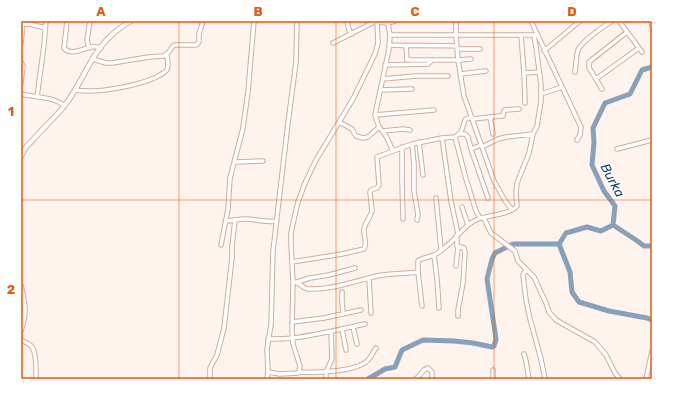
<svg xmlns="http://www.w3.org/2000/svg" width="673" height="400" font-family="Rubik,sans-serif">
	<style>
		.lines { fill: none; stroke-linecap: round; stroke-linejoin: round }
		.river { stroke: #88a0b8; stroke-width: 5 }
		.minor-casing { stroke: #caafa1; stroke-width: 5.5 }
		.tertiary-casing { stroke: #caafa1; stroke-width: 6 }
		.minor { stroke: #fff; stroke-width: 3.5 }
		.tertiary { stroke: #fff; stroke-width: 4 }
		.grid { fill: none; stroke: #e8590c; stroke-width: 1; stroke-opacity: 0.55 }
		.labels { text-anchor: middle; stroke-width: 4; stroke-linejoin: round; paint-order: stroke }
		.water-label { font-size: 13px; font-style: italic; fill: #163e60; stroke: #fff }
		.neatline { fill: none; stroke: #e8590c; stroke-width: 1.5 }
		.grid-label { font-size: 13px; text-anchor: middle; font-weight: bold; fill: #e8590c }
	</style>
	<rect width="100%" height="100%" fill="#fff3ed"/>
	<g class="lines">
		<path class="river" d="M613,225L636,240L644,246H649L652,245
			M559,244L566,233L587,227L601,231L613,225L615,206L604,191L592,165L594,142L593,128L605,103L630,94L642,70L652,67
			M368,379L385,369L395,367L402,350L423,340L454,341L473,343L492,347L494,346L496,339L487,279L492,259L495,253L513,244H559L570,272L572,292L579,302L609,311L647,318L652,320"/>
		<g class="minor-casing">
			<path id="minor" d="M67,21L64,48C70,56 83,49 91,47C95,46 98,47 101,48
				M347,21L349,30L352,34
				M456,21V35L458,60L464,96L494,181L504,199L512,210
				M531,21L581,127L580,135L577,140
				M619,21L642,52
				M651,21L652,26
				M377,22L388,23L395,21
				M388,23L390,35L389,49L375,115L379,127L386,136L393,151
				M22,24H30L45,28
				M390,35H538
				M521,35L524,73L525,103
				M21,43L22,34V21
				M333,43L376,21
				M389,45C412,46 434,45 457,46
				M406,45L407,60H458
				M89,48L87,40L90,21
				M458,49H480
				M544,51L580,21
				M92,59L106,63H112L149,57L164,56L168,53L173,46L175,45H196L199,42V34L203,21
				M459,60L471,59
				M21,62L23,66L21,83
				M385,65L428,64L432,60
				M575,72C576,65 576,57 578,50C581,42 604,26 612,21
				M524,73L539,72
				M460,74L486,71
				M383,79L415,76H448
				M596,79L639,48
				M602,89L596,79L589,68V62L627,32
				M75,90C96,94 151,85 167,70L168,65L167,55
				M380,90L412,89
				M21,94C32,97 57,97 64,106
				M541,94L562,87
				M37,97L44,45L46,21
				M375,115L434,110
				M490,117L493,134
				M473,119L500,116H503L504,111L505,110L519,109
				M339,122L352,129L354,133L356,136L363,138L368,137L379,127
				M383,131L403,129L410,130
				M460,134H465L468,137L471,149L488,198
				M455,137L466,179L476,211L480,218
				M442,138L451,201L458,234
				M419,142L423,175
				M412,144L414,164V191L418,215L417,220
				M402,147V181L403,219
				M482,147L498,139L506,137L533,134
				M471,149L481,145
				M617,149L652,140
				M235,162L263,161
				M436,198L441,250
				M462,207L468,225
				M484,218L491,233L515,251L518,261L534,277L546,303L549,312L556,320L595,342L606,355L615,373L620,379
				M226,221C232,221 238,219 245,219C256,219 266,223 277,221
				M456,236L457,239V246L464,248L465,252L463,283L458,310V316
				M221,245L228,209L230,178L243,128L246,106L248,92L254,21
				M434,255L437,278L439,308
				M292,262L342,254L364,249C368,243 363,236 364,229C365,223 370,218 372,211L370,192L371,190L377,188L379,185L377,157L412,144L442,138L455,137L461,132L465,120L466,119L472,117
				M456,266L458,247
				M526,270L523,275L526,300L530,319L541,359L545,379
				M369,279L371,313
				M293,282C300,281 302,289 309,289C332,290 355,281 377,276C390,273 404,274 418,272
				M297,282L310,278L329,275L355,268
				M342,292V301L343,314
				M422,306L418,272V261L419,260C424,258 429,257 434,255C439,253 444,248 449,244C458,236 465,225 476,220C486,215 510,215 517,206L516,193L517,183L529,153L533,134L537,126L541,101V85L536,47L534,35
				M292,322L324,318L361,310
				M353,327L357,344
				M342,329L346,350
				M268,339C277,339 285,339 293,338C317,335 341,329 365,324
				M21,340C25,342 29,343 32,347C37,354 36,370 36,379
				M524,354L526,361L529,379
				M268,372L280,374L298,373L299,371L300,366L293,344L292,331L293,282L291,244V233L296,210L298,202L305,183L316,160L353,99L375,54L378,43L377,21
				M299,372C315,373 355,372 367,361C371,358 373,352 376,348
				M210,379V368L217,355L224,328L232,258V246L235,220
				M267,379L268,372L267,349L271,325L273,251L288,123L296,62L297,21
				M326,379V372L332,359L331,332
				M416,379L424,370L428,368L432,372V379
				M493,379V370
				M646,379L652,351"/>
		</g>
		<g class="tertiary-casing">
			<path id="tertiary" d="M21,156L26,147L31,142C42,129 55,118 65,105C76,91 83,75 92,60C101,44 115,30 131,21
				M21,286C25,305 27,311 21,330"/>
		</g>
		<use href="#minor" class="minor"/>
		<use href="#tertiary" class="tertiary"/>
	</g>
	<path class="grid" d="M179,21V379M336,21V379M494,21V379M21,200H652"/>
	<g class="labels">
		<g class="water-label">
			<text transform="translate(613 180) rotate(62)" y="5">Burka</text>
		</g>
	</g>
	<rect width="673" height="400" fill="none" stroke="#ffffff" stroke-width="44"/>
	<rect x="22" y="22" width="629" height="356" class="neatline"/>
	<g class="grid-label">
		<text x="101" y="16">A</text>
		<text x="258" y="16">B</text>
		<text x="415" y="16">C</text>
		<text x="572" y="16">D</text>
		<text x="11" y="116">1</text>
		<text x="11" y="294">2</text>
	</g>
</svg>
